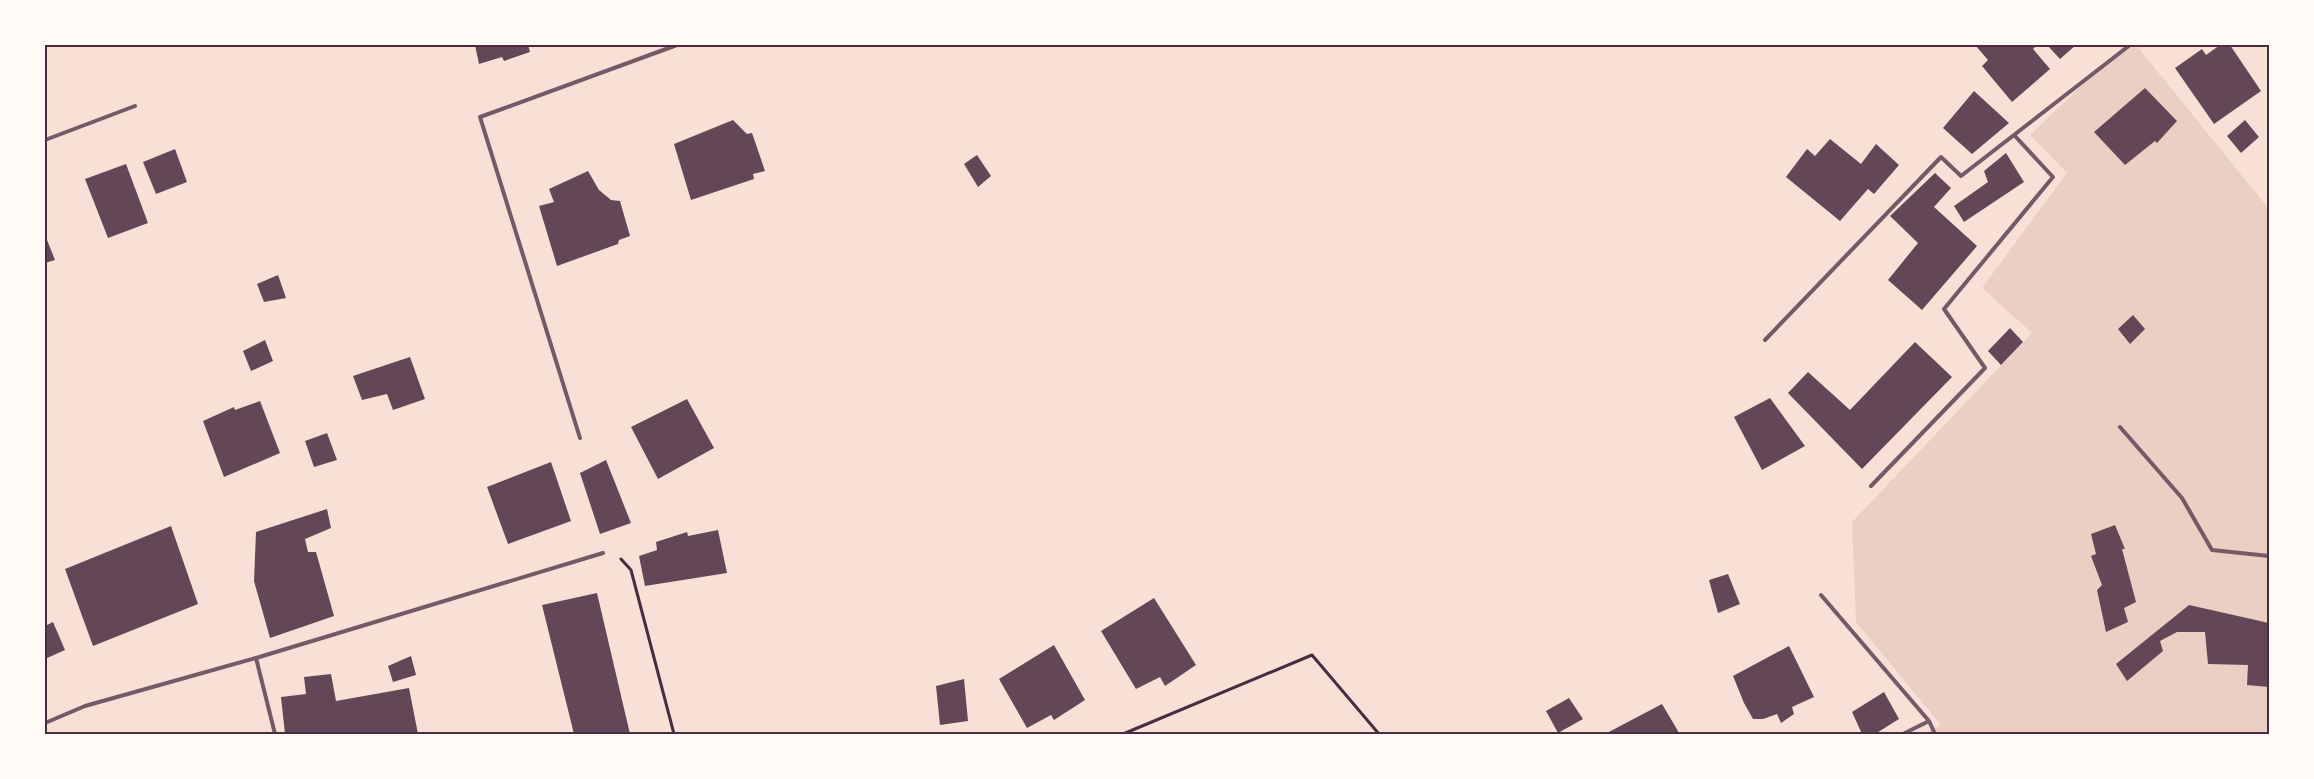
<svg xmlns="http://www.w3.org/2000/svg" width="2314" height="779" font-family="Lato,sans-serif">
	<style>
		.green { fill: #ebcfc5 }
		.building { fill: #644757 }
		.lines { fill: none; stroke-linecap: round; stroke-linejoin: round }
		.path { stroke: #4a2c40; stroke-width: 3 }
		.service { stroke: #755966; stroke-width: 4 }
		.neatline { fill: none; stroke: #4a2c40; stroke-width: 2 }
	</style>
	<rect width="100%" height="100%" fill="#f7e1d7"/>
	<path class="green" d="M2124,45H2136L2269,209V734H1923L1941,725L1856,622L1852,522L2032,333L1982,288L2067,173L2030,135Z"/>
	<path class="building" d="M475,45H528L530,52L504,61L502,57L479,64Z
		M1975,45H2037L2033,49L2050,69L2012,102L1982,66L1988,60Z
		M2047,45H2076L2060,59Z
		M2220,45H2230L2261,91L2214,124L2175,68L2202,49L2206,55Z
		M2145,88L2177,121L2157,143L2155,141L2125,165L2094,132Z
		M1974,91L2009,123L1972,154L1943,128Z
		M733,120L747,134L752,133L765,171L753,174L754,179L691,200L674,144Z
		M2245,120L2259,137L2241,153L2227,136Z
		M1830,139L1861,164L1876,144L1899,165L1874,194L1868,189L1840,221L1786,177L1807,149L1815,156Z
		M175,149L187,182L156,194L143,162Z
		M2006,153L2024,182L1964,222L1954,206L1988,182L1984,171Z
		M977,155L991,176L978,187L964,164Z
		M126,164L148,223L108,238L85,179Z
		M588,171L599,190L611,200L620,201L630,236L619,240L618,244L557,266L539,206L554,202L549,189Z
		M1935,173L1951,188L1934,207L1977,246L1922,310L1888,280L1918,243L1890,216Z
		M45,235L55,260L45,263Z
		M278,275L286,298L264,302L257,284Z
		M2133,315L2145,329L2130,344L2118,329Z
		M2010,328L2023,342L2001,365L1988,351Z
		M265,340L273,361L251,371L243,351Z
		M1915,342L1952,377L1862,469L1788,393L1808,372L1850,410Z
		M410,357L425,399L393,410L387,394L362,400L353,376Z
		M1770,398L1805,446L1762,470L1734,417Z
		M687,399L714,448L658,479L631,427Z
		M260,401L280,453L224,477L203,421L234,407L235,410Z
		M327,433L337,460L314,467L305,441Z
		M606,460L631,523L600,534L580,473Z
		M551,462L571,521L508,544L487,487Z
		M327,509L331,528L305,539L308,552H316L334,616L270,638L254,581L256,532Z
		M2115,525L2125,549H2122L2136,602L2124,608L2128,622L2106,632L2097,590L2102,585L2091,556L2096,554L2091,534Z
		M171,526L198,604L93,646L65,569Z
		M718,530L727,573L645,586L639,556L657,550L656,542L687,532L688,536Z
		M1728,574L1740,604L1718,613L1709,580Z
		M597,593L630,734H574L542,605Z
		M1154,598L1196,665L1165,686L1160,677L1136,689L1101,631Z
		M2189,605L2269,623V687L2247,685L2248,665L2208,664L2205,632H2177L2160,641L2163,651L2127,681L2116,664Z
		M53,622L65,650L45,659V626Z
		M1054,645L1085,700L1054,720L1051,715L1027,728L999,679Z
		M1789,646L1814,697L1792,707L1794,714L1781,723L1777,714L1763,719H1753L1744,703L1733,676Z
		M411,656L416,675L393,682L388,666Z
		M331,674L336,701L409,688L418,734H285L281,697L306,694L304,677Z
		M964,679L968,721L940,725L936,686Z
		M1884,692L1899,719L1875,734H1862L1852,712Z
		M1569,698L1583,719L1558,733L1546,711Z
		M1662,704L1678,731L1677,734H1605Z"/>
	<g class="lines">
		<path class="path" d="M621,559L631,570L674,734
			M1123,734L1312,655L1379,734"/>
		<path class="service" d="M45,140L135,106
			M1765,340L1941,157L1961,176L2130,45
			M2120,427L2182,498L2212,550L2269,556
			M580,438L480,117L677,45
			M1871,486L1985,368L1944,309L2053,177L2014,135
			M1821,595L1929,721L1935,734
			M256,658L275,734
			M45,723L85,706L256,658L603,553
			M1903,734L1929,721"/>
	</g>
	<rect width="2314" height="779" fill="none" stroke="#fffaf5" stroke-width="92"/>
	<rect x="46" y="46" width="2222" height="687" class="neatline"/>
</svg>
